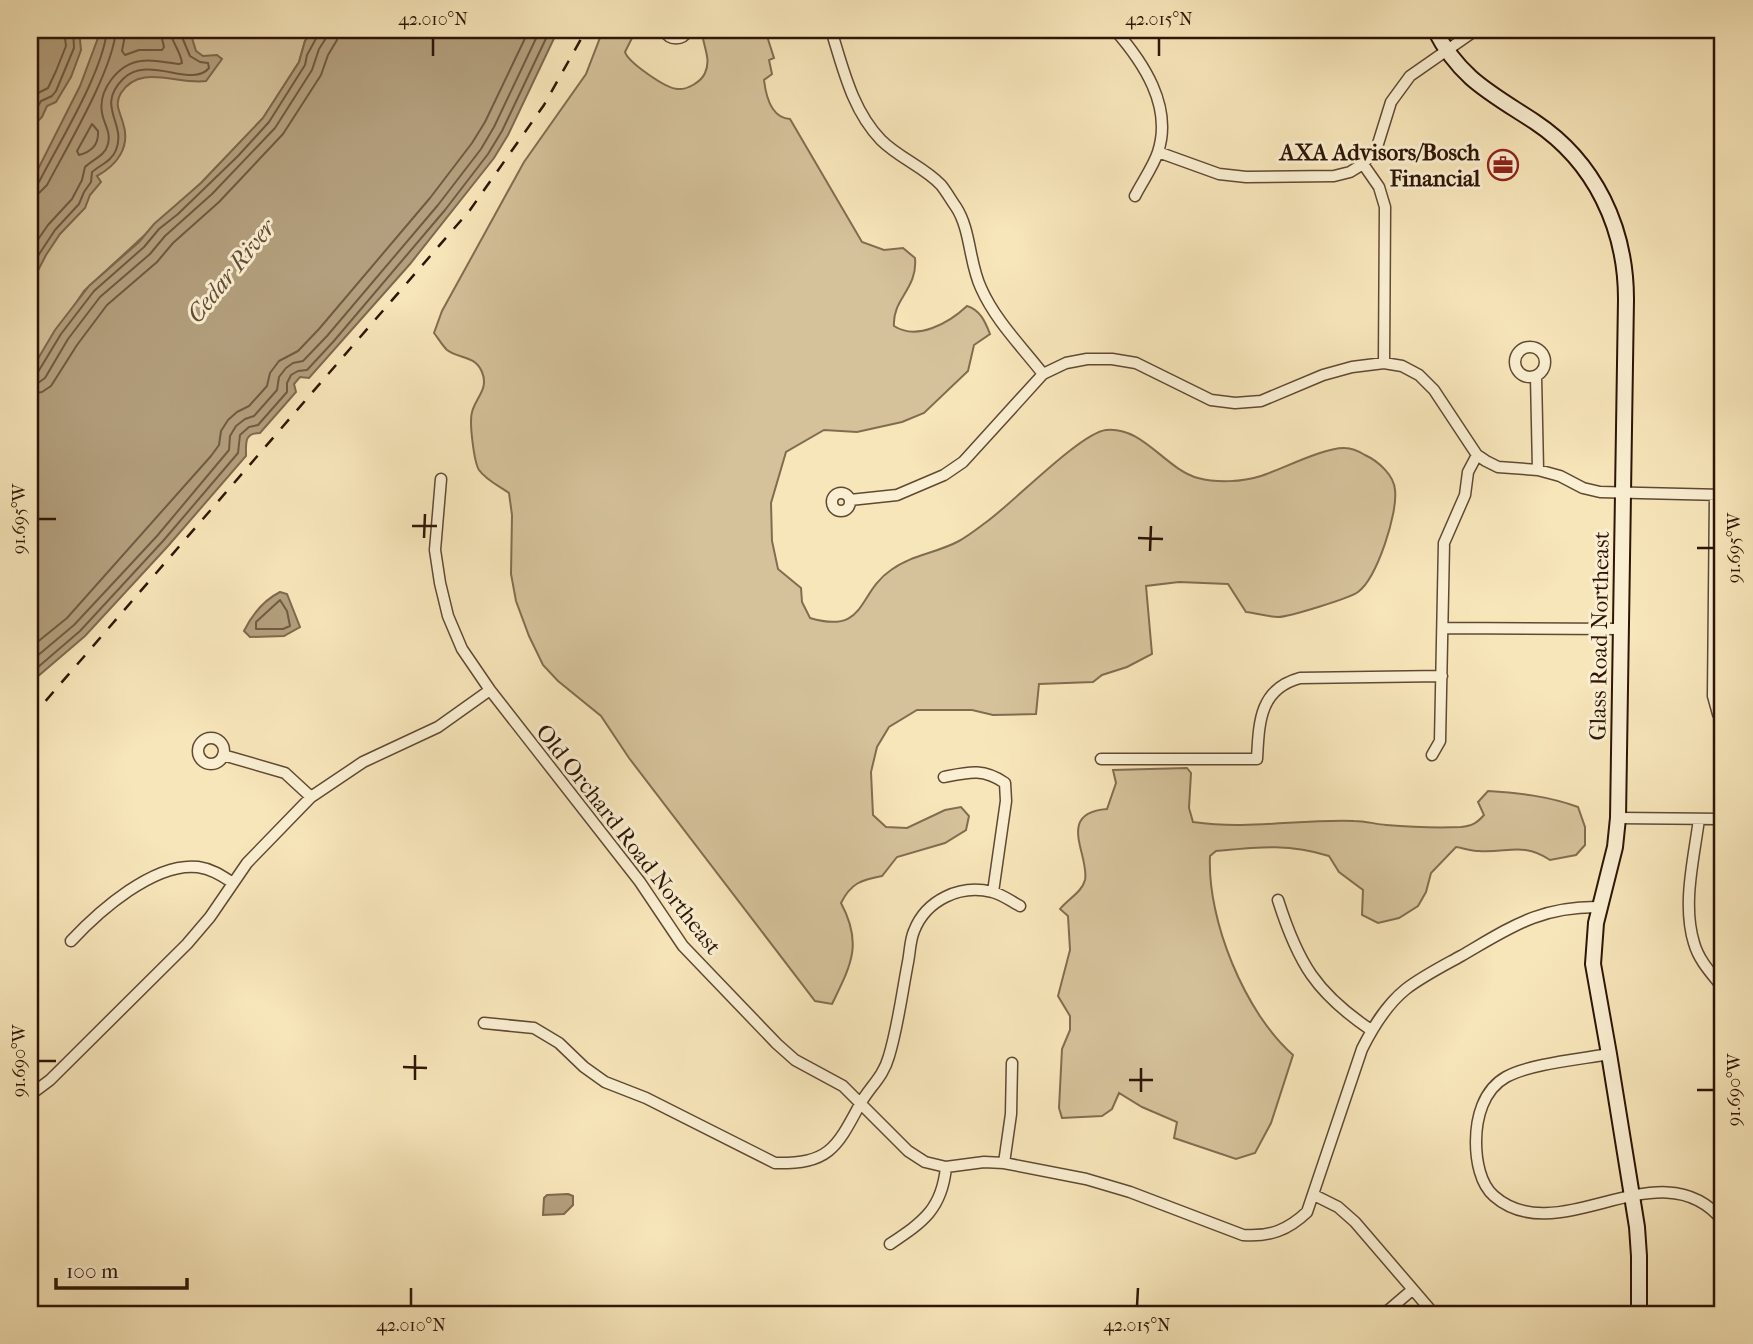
<svg xmlns="http://www.w3.org/2000/svg" width="1753" height="1344" font-family="'IM FELL French Canon',serif">
	<style>
		.green { fill: #d5c29b; stroke: #826c50; stroke-width: 2 }
		.water { fill: #b39f7d; stroke: #7e684d; stroke-width: 2 }
		.lines { fill: none; stroke-linecap: round; stroke-linejoin: round }
		.shore { stroke: #705a42; stroke-width: 2 }
		.street-casing { stroke: #604933; stroke-width: 13 }
		.secondary-casing { stroke: #2e1506; stroke-width: 18 }
		.street { stroke: #faefd2; stroke-width: 10 }
		.secondary { stroke: #faefd2; stroke-width: 14 }
		.rail { stroke: #2e1506; stroke-width: 2.5; stroke-dasharray: 12 12; stroke-linecap: butt }
		.ticks { fill: none; stroke: #2e1506; stroke-width: 2.5 }
		.labels { text-anchor: middle; stroke-width: 6; stroke-linejoin: round; paint-order: stroke }
		.poi-label { font-size: 23px; font-weight: bold; fill: #2e1506; stroke: #faefd2; text-anchor: end }
		.street-label { font-size: 23px; fill: #2e1506; stroke: #faefd2 }
		.water-label { font-size: 24px; font-style: italic; fill: #634c36; stroke: #faefd2 }
		.neatline { fill: none; stroke: #2e1506; stroke-width: 2.5 }
		.ticks-label { font-size: 18px; text-anchor: middle; fill: #2e1506 }
	</style>
	<rect width="100%" height="100%" fill="#f7e6ba"/>
	<filter id="stains"><feTurbulence type="fractalNoise" baseFrequency=".00286" numOctaves="4"/><feColorMatrix values="0 0 0 0 .2 0 0 0 0 .09 0 0 0 0 .02 0 0 0 .5 -.17"/></filter>
	<radialGradient id="worn" r=".72"><stop offset=".6" stop-color="#630" stop-opacity="0"/><stop offset="1" stop-color="#630" stop-opacity=".3"/></radialGradient>
	<path class="green" d="M30,30H313L305,41L299,62L263,118L201,183L84,291L30,372Z
		M603,30H636L625,52C628,62 666,89 678,89C687,90 701,82 705,73C712,58 702,45 702,30H765L774,58L769,60L772,74L764,80C766,97 771,118 790,119L862,242L884,250L903,248L915,258C918,289 892,299 894,326C917,341 949,323 967,306C980,310 985,321 990,334L974,345L968,371L924,413L902,422L857,432L824,430L786,452L771,503L772,541L778,569L801,588L802,602L810,618C867,635 857,593 891,570C911,555 937,553 959,541C968,536 977,529 985,523C1011,505 1080,433 1106,430C1143,426 1165,469 1198,478C1217,483 1242,482 1261,476C1282,469 1325,447 1345,448C1351,448 1360,452 1365,455C1378,461 1394,475 1395,490C1398,513 1377,578 1358,592C1350,598 1289,617 1278,617C1268,617 1256,613 1246,612L1228,584L1179,582L1146,586L1152,654L1127,667L1102,675L1093,682L1039,684L1036,714L993,715L972,710H917L889,727L877,747L871,772L873,815L886,827L907,828L945,810L961,807L969,816L966,830L945,843L897,857L882,876C861,880 851,883 841,903C863,944 851,965 832,1004L815,1001L629,758L601,716L558,681L543,665L529,636L516,601L511,574L512,515L509,493C499,486 486,480 479,470C474,462 469,422 472,412C476,397 489,389 482,372C475,355 459,359 447,350C442,345 438,338 434,333L442,311L524,162L586,74Z
		M1187,768L1191,773L1189,808L1193,822C1249,830 1299,819 1354,821C1365,821 1375,824 1386,825C1410,827 1437,828 1461,827C1472,826 1477,823 1484,815L1478,802L1488,791C1519,793 1548,796 1578,807L1585,827V845L1576,855L1550,860C1523,842 1508,853 1479,851C1471,851 1463,848 1456,847L1431,873L1426,892L1418,906L1399,918L1378,923L1362,915L1363,890L1339,872L1329,856C1289,843 1257,847 1216,851L1210,856C1207,920 1245,1013 1293,1055L1271,1123L1255,1153L1236,1159L1174,1138L1177,1122L1142,1107L1119,1093L1112,1109L1102,1116L1062,1118L1059,1108L1062,1049L1070,1030V1016L1058,996L1070,950L1068,916L1060,909C1068,899 1082,892 1085,880C1090,856 1055,813 1107,809L1116,783L1113,770Z"/>
	<path class="water" d="M30,30H79L81,50L71,77L56,102L47,106L42,117L30,129Z
		M101,30H183L192,38L196,51L203,56L217,55L222,59L206,81C177,85 140,63 121,93C114,104 120,112 123,123C131,147 117,165 97,176L101,182L90,195L85,208L60,234L46,255L30,286V185L80,86Z
		M313,30H558L508,135L494,158L410,264L309,378L300,377L294,384L296,392L260,433C244,433 246,443 246,456L168,546L85,636L30,683V372L55,330L89,286L139,242L154,224L201,183L263,118L299,62L305,41Z
		M280,592L287,594L300,627L284,636L250,637L244,631C252,615 264,600 280,592Z
		M568,1194L573,1196V1205L564,1214L543,1215L544,1198L547,1195Z"/>
	<g class="lines">
		<path class="shore" d="M126,30L122,51L125,55L139,50H162L164,47L160,30
			M30,105L36,94L48,88L56,71L66,46L64,30
			M30,120L41,101L52,96L56,91L74,48L73,30
			M92,124L98,131C99,145 91,152 79,155L77,151Z
			M30,186L39,182C59,143 103,72 107,30
			M30,195L39,193L47,185C67,147 113,70 116,30
			M30,251L48,225L72,199L82,180L85,167C93,159 105,156 108,144C111,131 104,125 102,113C98,90 118,64 141,61C153,59 166,63 179,64L182,63C180,49 171,42 170,30
			M30,268L55,230L79,204L84,192L91,182L92,172C100,165 112,161 116,150C127,123 95,107 123,79C148,54 192,89 209,68L208,63L200,62L190,56L179,30
			M30,375L38,372L61,334L94,291L144,247L159,229L178,214L238,156L269,122L305,65L307,55L318,35L319,30
			M30,384L38,383L45,378L68,339L100,297L150,254L165,236L212,194L275,128L312,70L319,49L326,38L328,30
			M30,394L42,392L51,386L77,345L107,305L157,262L173,243L219,202L283,134L321,75L328,55L337,40L338,30
			M280,600L287,611L290,626L283,629H256V622Z
			M30,648L67,618L211,456L219,445L221,431L228,420L237,412L249,406L267,386L270,373L279,361L298,351L319,329L430,198L472,143L485,122L529,30
			M30,662L74,625L157,536L229,450L230,436L236,426L245,419L254,416L277,390L279,377L286,368L293,363L303,361L327,336L438,205L481,149L494,127L540,30
			M30,674L80,631L163,541L238,453L240,435L249,427L258,425L287,392V383L291,375L298,371L307,370L333,342L445,210L488,154L502,131L550,30"/>
		<g class="street-casing">
			<path id="street" d="M663,30C670,41 682,41 689,30
				M831,30C843,68 852,110 881,140C899,158 924,167 941,185C946,191 951,200 956,207C971,230 969,263 981,288C995,320 1022,347 1043,374
				M1115,30C1143,62 1173,106 1158,152C1153,167 1142,182 1135,196
				M1158,152L1219,174L1246,177L1334,176L1350,172L1363,164L1377,147L1391,102L1410,76L1476,30
				M1363,164L1379,187L1385,207L1384,363
				M1515 362a15 15 0 1 1 30 0a15 15 0 1 1-30 0Z
				M1536,376L1538,470
				M441,479L435,550L440,583L448,616L462,649L490,690L640,882L683,946L777,1044L795,1060L843,1086L908,1151L925,1162L946,1167L984,1162L1004,1163L1086,1179L1130,1192L1243,1235C1270,1237 1288,1230 1307,1212L1362,1049C1373,1027 1386,1005 1406,989C1423,976 1443,966 1461,956C1511,927 1540,906 1600,907
				M832 502a9 9 0 1 1 18 0a9 9 0 1 1-18 0Z
				M1715,495L1713,696L1718,714L1723,720
				M850,500L897,495L944,475L963,462L1043,374L1066,363L1087,359H1112L1136,363L1211,400L1235,403L1261,401L1323,375L1352,367L1384,363L1402,366L1419,375L1434,390L1477,455L1486,461L1498,467L1538,470L1560,476L1583,488L1600,492L1723,495
				M1443,628L1622,629
				M198 751a13 13 0 1 1 26 0a13 13 0 1 1-26 0Z
				M223,755L285,773L311,797
				M1432,755L1440,741L1444,543L1465,495L1468,472L1477,455
				M1101,759H1257C1259,723 1259,689 1300,678L1442,676
				M944,777C969,772 983,768 1005,783L1006,801L993,892
				M1618,818L1723,819
				M1699,819C1694,858 1682,904 1694,943C1699,961 1712,974 1723,988
				M1278,900C1298,963 1316,993 1371,1030
				M71,941C99,911 154,862 198,867C212,869 222,876 233,883
				M484,1023L534,1028L559,1043L584,1067L605,1082L646,1098L775,1163C828,1164 836,1149 859,1106C869,1087 883,1078 889,1056C898,1026 902,993 908,962C910,952 910,940 914,931C926,900 960,884 992,892C1002,894 1012,902 1020,906
				M1609,1054C1582,1059 1529,1064 1506,1077C1483,1090 1476,1118 1476,1142C1476,1160 1480,1184 1494,1196C1559,1253 1661,1144 1723,1221
				M30,1095L50,1080L187,944L210,917L247,863L311,797L363,762L438,727L490,690
				M1004,1163L1011,1114L1012,1063
				M1314,1195L1338,1207L1355,1222L1434,1314
				M890,1244C923,1222 942,1209 946,1167
				M1384,1314L1412,1290"/>
		</g>
		<g class="secondary-casing">
			<path id="secondary" d="M1435,30C1460,79 1491,93 1535,122C1595,162 1626,228 1626,299L1618,818L1615,847L1596,923L1593,964L1609,1054L1637,1227L1639,1256V1314"/>
		</g>
		<use href="#street" class="street"/>
		<use href="#secondary" class="secondary"/>
		<path class="rail" d="M30,719L470,210L544,105L586,30"/>
	</g>
	<path class="ticks" d="M433,56V38M1159,56V38M38,519H56M412,526H437M424,538L425,514M1138,538L1163,539M1697,548H1714M1150,551L1151,526M38,1061H56M403,1067L427,1068M415,1080V1055M1129,1080H1153M1697,1090H1714M1141,1092V1068M411,1306V1288M1137,1306L1138,1288"/>
	<defs>
		<g id="office-ring" transform="scale(1.575)"><circle r="9.5" fill="#faefd2" stroke="#8f2418" stroke-width="1.5"/><path d="M-6-3h4V-5.5h4V-3h4V5H-6ZM-1-4.5V-3h2v-1.5ZM-6 0V1H6V0Z" fill="#8f2418"/></g>
	</defs>
	<g fill-rule="evenodd">
		<use href="#office-ring" x="1503" y="165"/>
	</g>
	<g class="labels">
		<g class="poi-label">
			<text x="1480" y="160">AXA Advisors/Bosch<tspan x="1480" dy="26">Financial</tspan></text>
		</g>
		<g class="street-label">
			<text transform="translate(1599 636) rotate(-89)" y="8">Glass Road Northeast</text>
			<text transform="translate(629 839) rotate(52)" y="8">Old Orchard Road Northeast</text>
		</g>
		<g class="water-label">
			<text transform="translate(231 271) rotate(-51)" y="8">Cedar River</text>
		</g>
	</g>
	<rect width="1753" height="1344" fill="none" stroke="#f7e6ba" stroke-width="77"/>
	<path d="M56 1278v10h131v-10" fill="none" stroke="#2e1506" stroke-width="3.5"/>
	<text x="66" y="1278" font-size="21" fill="#2e1506" stroke="#faefd2" stroke-width="5" paint-order="stroke">100 m</text>
	<rect x="38" y="38" width="1676" height="1268" class="neatline"/>
	<g class="ticks-label">
		<text x="433" y="25">42.010°N</text>
		<text x="1159" y="25">42.015°N</text>
		<text transform="translate(19 519) rotate(-90)" y="6">91.695°W</text>
		<text transform="translate(1734 548) rotate(-90)" y="6">91.695°W</text>
		<text transform="translate(19 1061) rotate(-90)" y="6">91.690°W</text>
		<text transform="translate(1734 1090) rotate(-90)" y="6">91.690°W</text>
		<text x="411" y="1331">42.010°N</text>
		<text x="1137" y="1331">42.015°N</text>
	</g>
	<rect width="100%" height="100%" filter="url(#stains)"/>
	<rect width="100%" height="100%" fill="url(#worn)"/>
</svg>
